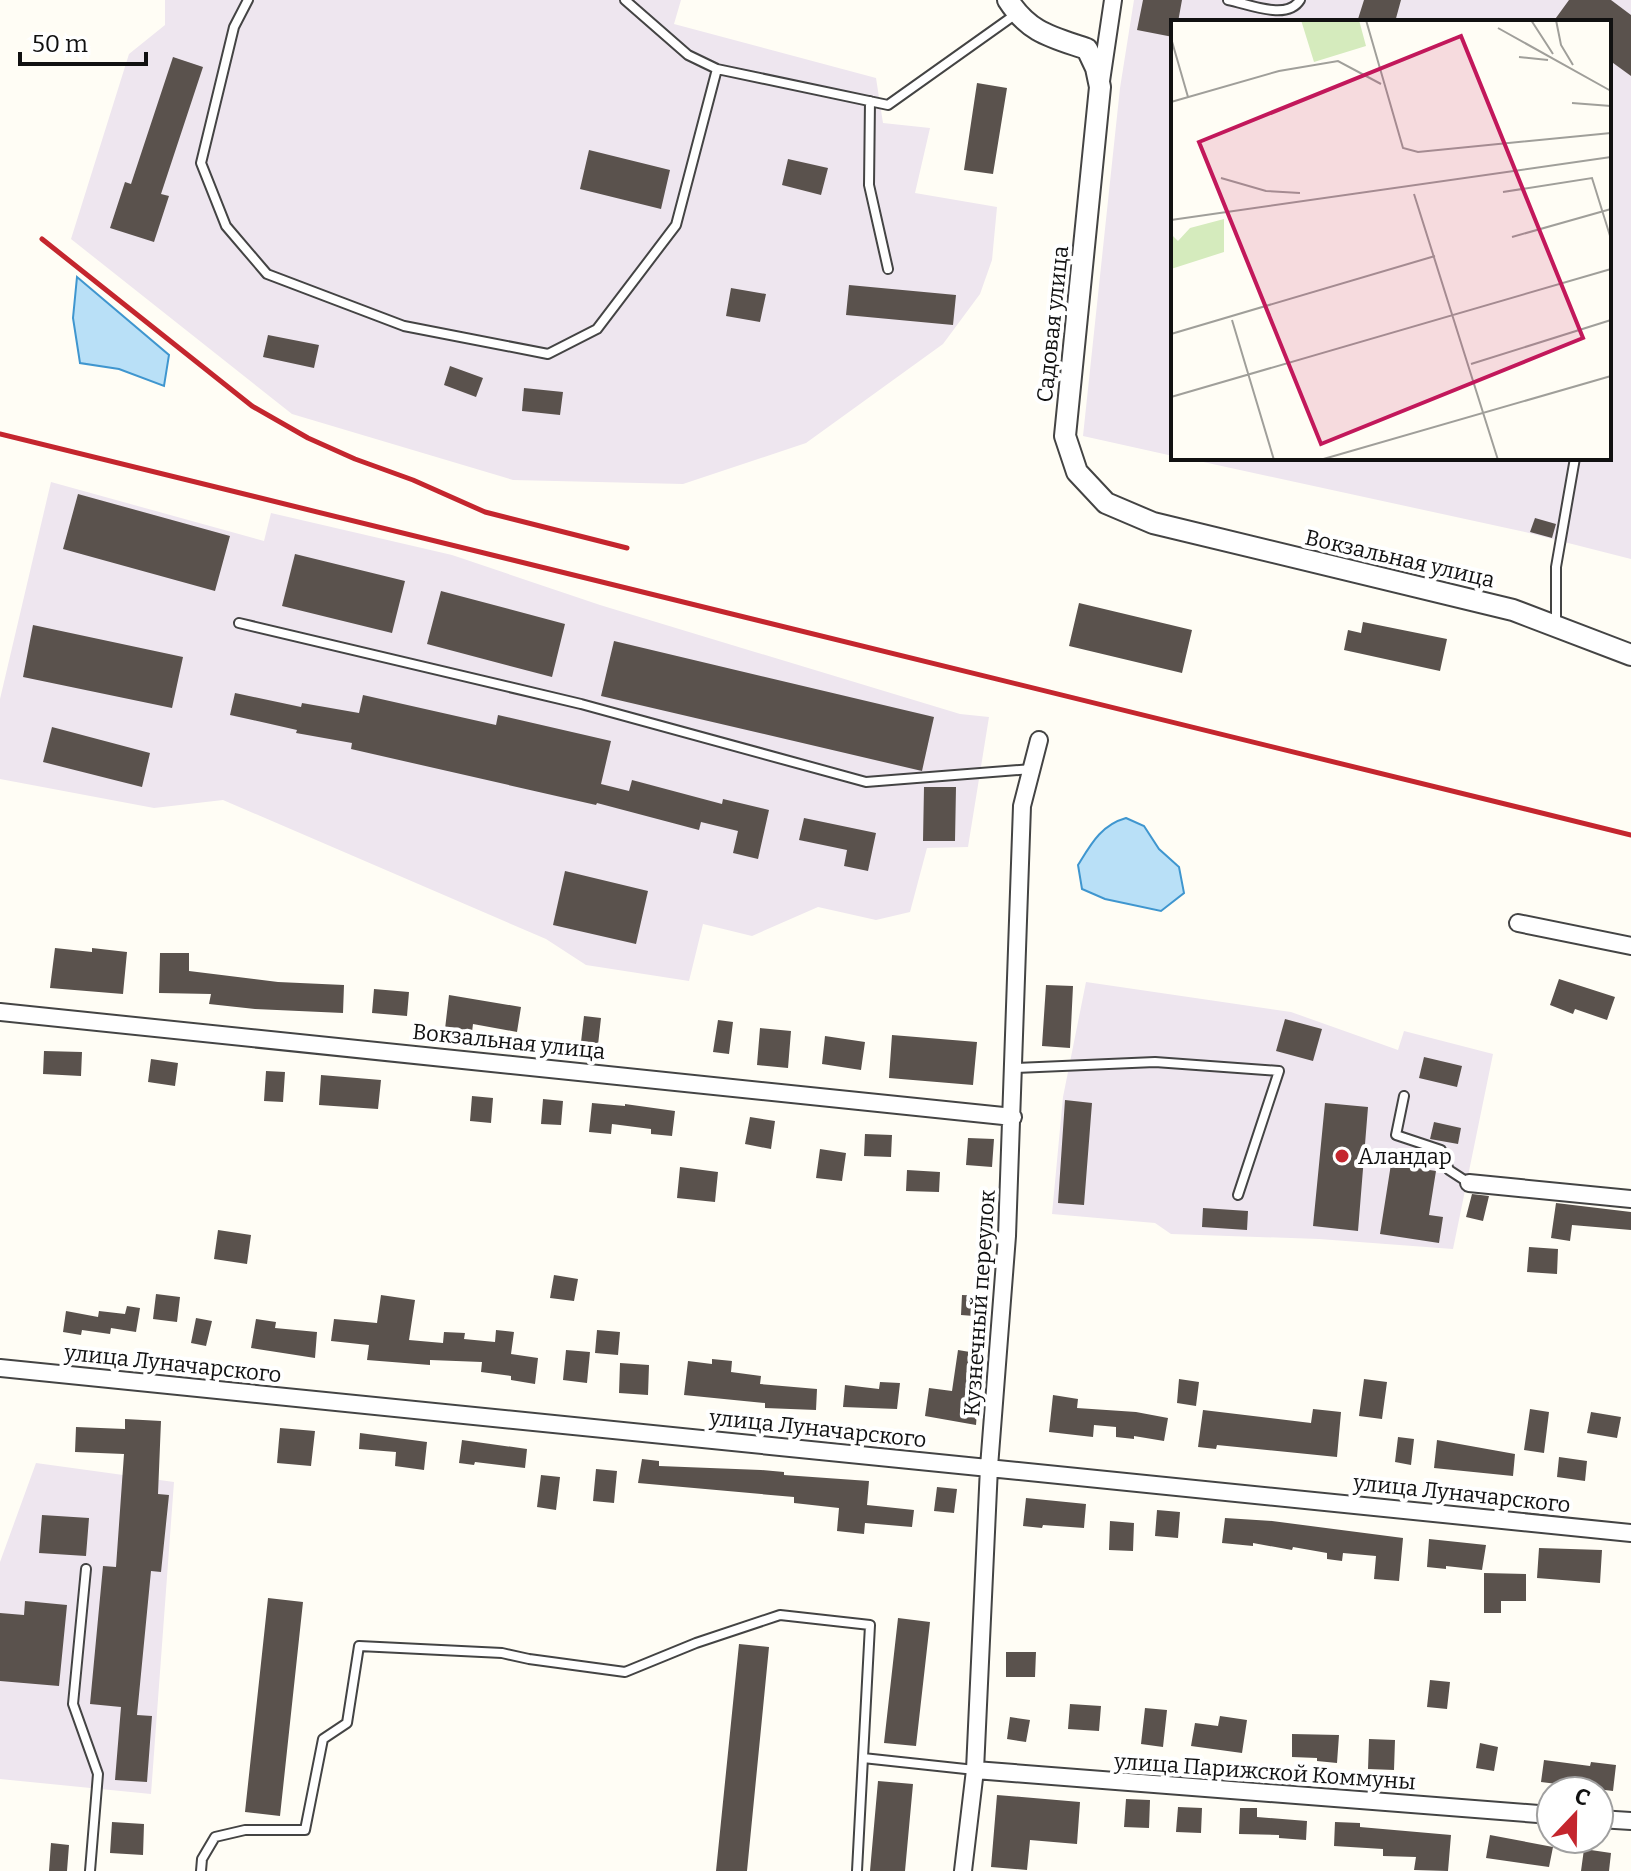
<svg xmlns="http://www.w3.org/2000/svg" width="1631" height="1871" font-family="Bitter,serif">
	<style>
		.industrial { fill: #eee6ef }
		.water { fill: #b9e0f7; stroke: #3f96cf; stroke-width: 2 }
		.building { fill: #5a524d }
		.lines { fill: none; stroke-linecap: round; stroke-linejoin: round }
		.service-casing { stroke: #444; stroke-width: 12 }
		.minor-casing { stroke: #444; stroke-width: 20 }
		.tertiary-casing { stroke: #444; stroke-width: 24 }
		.service { stroke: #fff; stroke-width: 8 }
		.minor { stroke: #fff; stroke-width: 16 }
		.tertiary { stroke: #fff; stroke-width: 20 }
		.rail { stroke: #c4262e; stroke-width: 5 }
		.poi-dot { fill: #c4262e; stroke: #fff; stroke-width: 3 }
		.labels { text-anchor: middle; stroke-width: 8; stroke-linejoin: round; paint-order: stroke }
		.street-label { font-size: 22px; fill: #111; stroke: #fff }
		.poi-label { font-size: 22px; fill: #111; stroke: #fff; text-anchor: start }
		.inset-road { fill: none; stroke: #a09f9a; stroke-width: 2 }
		.view { fill: #c2185b; fill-opacity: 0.15; stroke: #c2185b; stroke-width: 4 }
		.inset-edge { fill: none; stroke: #111; stroke-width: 4 }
	</style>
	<rect width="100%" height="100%" fill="#fffdf5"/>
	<path class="industrial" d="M165,0H681L674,24L876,78L883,123L930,128L915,193L997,207L992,260L980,294L943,344L806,443L683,484L513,480L292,414L71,239L129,54L165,25Z
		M1134,0H1631V559L1525,532L1185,458H1609V22H1173V456L1083,436L1120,88Z
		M51,482L264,541L271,513L452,555L600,605L960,714L989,717L968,847L927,848L910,912L876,920L818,907L752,936L703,924L689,981L586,965L546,939L223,800L154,808L0,779V699Z
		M1086,982L1291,1012L1398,1050L1404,1031L1493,1054L1453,1249L1319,1239L1171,1234L1155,1223L1052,1214L1063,1097Z
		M36,1463L174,1482L151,1794L0,1779V1562Z"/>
	<path class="water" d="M77,277L169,355L164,386L119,369L80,363L73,318Z
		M1126,818L1144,826L1159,849L1179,867L1184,893L1161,911L1105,899L1082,889L1078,865C1091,844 1101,825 1126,818Z"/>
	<path class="building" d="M1143,0H1182L1178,22H1173V37L1137,30Z
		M1364,0H1401L1395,22H1368L1358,19Z
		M1569,0H1611L1631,15V76L1609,60V22H1553Z
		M173,57L203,67L161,194L169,196L154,242L110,228L125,182L131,184Z
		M977,83L1007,88L993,174L964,170Z
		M589,150L670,170L661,209L580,189Z
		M788,159L828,168L821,195L782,185Z
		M849,285L956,295L953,325L846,315Z
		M731,288L766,294L760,322L726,316Z
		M268,335L319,345L314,368L263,357Z
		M450,366L483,378L476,397L444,385Z
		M524,388L563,392L560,415L522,411Z
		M78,494L230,536L215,591L63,549Z
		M1535,518L1556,524L1552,538L1530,532Z
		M295,554L405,581L392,633L282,606Z
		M441,591L565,624L552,677L427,644Z
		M1079,603L1192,630L1182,673L1069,646Z
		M1363,622L1447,639L1440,671L1344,650L1348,630L1361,633Z
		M33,625L183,657L172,708L23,677Z
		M614,641L934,717L922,771L601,696Z
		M235,693L301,707L302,703L359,713L363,695L496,725L498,715L611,741L601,784L629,791L632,780L722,804L723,799L769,810L758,859L733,853L738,831L701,822L699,830L597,803L596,805L351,749L352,743L296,733L297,730L230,715Z
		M52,727L150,753L142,787L43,762Z
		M924,787H956L955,841H923Z
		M804,818L876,833L868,871L844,866L847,850L799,840Z
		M565,871L648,891L636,944L553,925Z
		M55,948L92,952V948L127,952L123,994L50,988Z
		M160,953H189V971L278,982L344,985L343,1013L255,1009L209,1004L211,994L159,993Z
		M1559,979L1615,997L1607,1020L1575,1009L1573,1014L1550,1005Z
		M1046,985L1073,986L1070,1048L1042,1046Z
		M374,989L409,992L407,1016L372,1013Z
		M449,995L521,1007L517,1032L473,1024L472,1032L445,1029Z
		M584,1016L601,1018L598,1045L581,1042Z
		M1285,1019L1322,1029L1313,1061L1276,1051Z
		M718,1020L733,1022L729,1054L713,1052Z
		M760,1028L791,1031L788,1068L757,1065Z
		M892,1035L977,1042L973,1085L889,1078Z
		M825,1036L865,1042L861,1070L822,1064Z
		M44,1051L82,1052L81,1076L43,1074Z
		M1424,1057L1462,1066L1457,1087L1419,1078Z
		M151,1059L178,1063L175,1086L148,1082Z
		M266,1071L285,1072L283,1102L264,1101Z
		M321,1075L381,1080L378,1109L319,1105Z
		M472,1096L493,1098L491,1123L470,1121Z
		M543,1099L563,1101L561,1125L541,1124Z
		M1065,1100L1092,1103L1084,1205L1058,1203Z
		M592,1103L625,1106V1104L675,1111L672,1136L651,1134V1129L612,1124L611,1134L589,1132Z
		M1325,1103L1368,1107L1358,1231L1313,1226Z
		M750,1117L775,1121L771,1149L745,1144Z
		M1434,1122L1461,1128L1458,1144L1430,1139Z
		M865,1134L892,1135L891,1157L864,1156Z
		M968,1138L994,1139L992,1167L966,1165Z
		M820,1149L846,1153L842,1181L816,1178Z
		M1391,1164L1436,1171L1429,1215L1443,1217L1439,1243L1380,1234Z
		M680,1167L718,1172L715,1202L677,1198Z
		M907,1170L940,1172L939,1192L906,1191Z
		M1472,1194L1489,1196L1483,1221L1466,1217Z
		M1556,1203L1631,1212V1230L1572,1225L1570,1241L1551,1238Z
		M1203,1208L1248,1211L1247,1230L1202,1227Z
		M218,1230L251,1235L247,1264L214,1259Z
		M1529,1247L1558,1249L1557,1274L1527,1272Z
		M554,1275L578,1279L574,1301L550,1298Z
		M156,1294L180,1297L177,1322L153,1319Z
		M381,1295L415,1300L409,1340L443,1343L444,1332L465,1333L464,1339L495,1342L496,1330L514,1332L511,1354L538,1358L535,1384L511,1380V1376L481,1372L482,1362L430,1360V1365L367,1360L369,1345L331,1341L334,1319L377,1323Z
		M962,1295L988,1296L987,1317L961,1315Z
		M127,1306L140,1308L136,1332L111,1328L110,1334L82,1330L81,1335L63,1332L66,1311L98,1317L99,1311L125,1314Z
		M196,1318L212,1321L206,1346L191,1343Z
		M256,1319L276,1322L275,1328L317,1332L315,1358L251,1348Z
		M597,1330L620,1332L618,1355L595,1353Z
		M566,1350L590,1352L587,1383L563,1380Z
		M958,1350L982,1354L976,1425L925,1416L929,1388L952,1391Z
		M712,1359L732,1361L731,1372L761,1376L760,1384L817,1389L816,1410L765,1408V1403L684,1395L688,1361L712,1364Z
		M620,1363L649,1365L648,1395L619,1393Z
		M1179,1379L1199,1382L1196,1406L1177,1403Z
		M1364,1379L1387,1382L1382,1419L1359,1416Z
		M880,1382L900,1383L897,1409L843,1407L845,1385L879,1389Z
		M1053,1395L1078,1399L1077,1408L1136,1412L1168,1418L1164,1441L1134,1436V1439L1116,1437V1427L1094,1425L1093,1437L1049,1432Z
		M1313,1409L1341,1412L1337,1457L1217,1445L1216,1449L1198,1447L1203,1410L1311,1423Z
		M1530,1409L1549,1412L1544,1453L1524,1450Z
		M1591,1412L1621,1417L1617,1438L1587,1433Z
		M125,1419L161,1421L158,1494L169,1495L161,1572L151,1571L137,1715L152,1716L147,1782L115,1780L121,1707L90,1704L103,1566L116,1567L124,1454L75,1452L76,1427L125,1429Z
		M280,1428L315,1431L311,1466L277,1463Z
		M360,1433L427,1442L424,1470L395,1466L396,1452L359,1449Z
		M1398,1437L1414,1439L1411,1465L1395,1462Z
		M462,1440L527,1449L525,1468L475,1462L474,1465L459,1463Z
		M1437,1440L1515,1454L1513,1476L1434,1468Z
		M1559,1457L1587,1461L1585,1481L1557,1477Z
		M642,1459L659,1461V1466L761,1470L784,1472V1475L869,1481L867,1505L914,1510L912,1527L865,1523L864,1534L837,1531L839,1508L794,1503V1497L638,1483Z
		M596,1469L617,1471L614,1503L593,1501Z
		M541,1475L560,1477L556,1510L537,1507Z
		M937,1487L957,1489L954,1513L934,1511Z
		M1026,1498L1086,1504L1084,1528L1043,1525L1042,1528L1023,1526Z
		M1157,1510L1180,1512L1178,1538L1155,1536Z
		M42,1515L89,1518L86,1556L39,1553Z
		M1225,1518L1272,1521L1403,1538L1399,1581L1374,1579L1376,1556L1343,1553L1342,1561L1327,1559V1553L1293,1547L1292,1550L1253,1543V1546L1222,1543Z
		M1110,1521L1134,1523L1133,1551L1109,1550Z
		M1429,1539L1486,1545L1482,1570L1446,1566V1569L1427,1567Z
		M1539,1548L1602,1550L1600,1583L1537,1578Z
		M1484,1573L1526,1574V1601H1501V1613H1484Z
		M268,1598L303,1602L280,1816L245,1812Z
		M25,1601L67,1605L59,1686L0,1681V1613L24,1615Z
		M898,1618L930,1622L916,1746L884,1743Z
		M739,1644L769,1647L747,1871H716Z
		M1006,1652H1036L1035,1677H1006Z
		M1430,1680L1450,1682L1447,1709L1427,1707Z
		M1070,1704L1101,1706L1099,1731L1068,1729Z
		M1145,1708L1167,1710L1163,1747L1141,1744Z
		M1220,1716L1247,1720L1242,1753L1191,1746L1195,1723L1218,1726Z
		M1010,1717L1030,1720L1026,1742L1007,1739Z
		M1292,1734L1339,1735L1337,1763L1317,1761V1758L1292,1757Z
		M1369,1739L1395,1740L1394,1770L1368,1769Z
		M1480,1743L1498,1747L1494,1771L1476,1768Z
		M1544,1760L1590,1766L1591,1762L1616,1765L1613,1791L1541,1782Z
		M878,1781L913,1784L905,1871H870Z
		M997,1795L1080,1802L1077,1844L1030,1840L1027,1870L991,1867Z
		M1126,1799L1150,1800L1149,1828L1124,1827Z
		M1178,1807L1202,1808L1201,1833L1176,1832Z
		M1240,1808H1257V1817L1307,1821L1306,1840L1279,1838V1835L1239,1834Z
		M112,1822L144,1824L143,1855L110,1853Z
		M1335,1822L1360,1823V1827L1451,1835L1448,1871L1414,1870L1416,1857L1383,1856V1849L1334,1846Z
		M1490,1835L1553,1847L1549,1867L1486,1858Z
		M51,1843L69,1845L67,1871H49Z
		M1584,1849L1611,1853L1609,1871H1581Z"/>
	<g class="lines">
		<g class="service-casing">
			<path id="service" d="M248,0L234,27L201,163L226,226L267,274L404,326L548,354L597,329L676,225L717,69
				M625,0L688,55L717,69L888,105L1016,14
				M1228,0C1249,4 1287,21 1300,0
				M870,101L869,185L888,269
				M239,623L581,704L866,782L1032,769
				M1556,626V567L1575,458
				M1014,1068L1155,1062L1279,1071L1238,1195
				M1404,1096L1396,1135L1441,1150L1449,1170L1469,1183
				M86,1569L73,1704L98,1774L90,1871
				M863,1758L975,1770
				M201,1871L202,1859L215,1837L245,1830H305L323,1739L347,1723L359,1646L502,1653L529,1659L625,1672L696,1643L780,1615L870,1625L857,1871"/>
		</g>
		<g class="minor-casing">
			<path id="minor" d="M1101,81L1113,0
				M1518,923L1631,946
				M0,1012L1013,1117
				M1469,1183L1631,1199
				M0,1368L1631,1533
				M975,1770L1551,1815
				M1599,1819L1631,1821
				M963,1871L975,1770L989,1467L1007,1236L1022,806L1039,740"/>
		</g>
		<g class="tertiary-casing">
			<path id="tertiary" d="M1008,0C1029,33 1052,37 1087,49L1096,68L1100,87L1065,436L1077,472L1106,503L1153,523L1513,610L1631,655"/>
		</g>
		<use href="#service" class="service"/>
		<use href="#minor" class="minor"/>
		<use href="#tertiary" class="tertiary"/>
		<path class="rail" d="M42,239L252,406L308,438L355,459L413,480L485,512L627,548
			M0,434L1631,835"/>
	</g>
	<circle class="poi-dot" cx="1342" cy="1156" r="8"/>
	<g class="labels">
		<g class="street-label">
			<text transform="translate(1052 324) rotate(-84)" y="8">Садовая улица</text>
			<text transform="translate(1400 558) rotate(13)" y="8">Вокзальная улица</text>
			<text transform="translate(509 1041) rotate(6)" y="8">Вокзальная улица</text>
			<text transform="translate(979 1303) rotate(-86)" y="8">Кузнечный переулок</text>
			<text transform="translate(173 1363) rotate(6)" y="8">улица Луначарского</text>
			<text transform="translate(818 1428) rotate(6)" y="8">улица Луначарского</text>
			<text transform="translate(1462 1493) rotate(6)" y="8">улица Луначарского</text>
			<text transform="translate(1265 1771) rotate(4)" y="8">улица Парижской Коммуны</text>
		</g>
		<g class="poi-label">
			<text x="1358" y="1164">Аландар</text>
		</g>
	</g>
	<g transform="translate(1171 20)">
		<rect width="440" height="440" fill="#fffdf5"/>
		<path d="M130,0H188L195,26L143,42ZM53,199V232L0,249V214L7,221L19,208Z" fill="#d5ebbd"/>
		<path class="inset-road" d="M195,0L232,128L247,132L440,113M360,0L382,34M385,0L390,25L402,45M327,8L440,71M0,18L17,77M348,37L377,40M0,82L108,51L167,41L210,64M401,83L440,86M50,158L95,171L129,173M332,172L421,158L440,219M243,174L327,440M0,200L440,137M341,217L440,189M61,300L103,440M0,314L264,236M300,344L440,300M0,377L440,249M149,440L440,356"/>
		<path class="view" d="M290,16L412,318L150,424L28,122Z"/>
		<rect width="440" height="440" class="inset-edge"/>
	</g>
	<g transform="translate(1575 1815) rotate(22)"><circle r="38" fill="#ffffff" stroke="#a0a0a0" stroke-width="2"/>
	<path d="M0-6L14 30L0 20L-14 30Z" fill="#c4262e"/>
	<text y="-12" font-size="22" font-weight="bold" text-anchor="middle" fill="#111111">С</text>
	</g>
	<path d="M20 52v12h126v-12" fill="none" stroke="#111111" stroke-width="4"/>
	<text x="32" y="52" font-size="24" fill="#111111" stroke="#ffffff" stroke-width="6" paint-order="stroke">50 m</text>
</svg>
